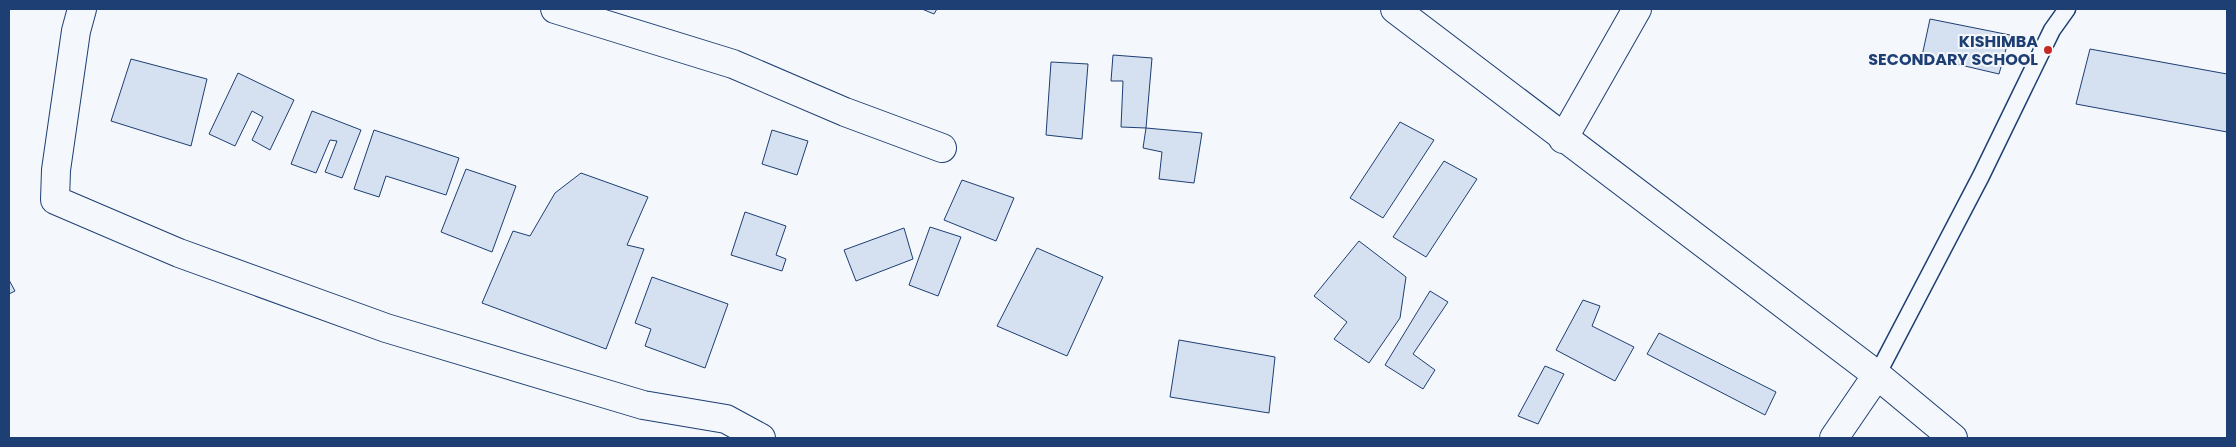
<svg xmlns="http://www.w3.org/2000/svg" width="2236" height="447" font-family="Poppins,sans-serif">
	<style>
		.building { fill: #d5e0f0; stroke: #1d3f73 }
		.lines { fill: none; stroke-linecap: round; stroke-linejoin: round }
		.lane-casing { stroke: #1d3f73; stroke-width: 19 }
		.street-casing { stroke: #1d3f73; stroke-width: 30 }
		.secondary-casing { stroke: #1d3f73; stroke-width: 30 }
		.lane { stroke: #f4f7fb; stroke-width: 16 }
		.street { stroke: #f4f7fb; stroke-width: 28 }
		.secondary { stroke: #f4f7fb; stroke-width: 28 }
		.poi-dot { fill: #c62828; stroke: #f4f7fb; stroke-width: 2 }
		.labels { text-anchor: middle; stroke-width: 4; stroke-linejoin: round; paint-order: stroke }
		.poi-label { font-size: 16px; font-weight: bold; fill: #1d3f73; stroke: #f4f7fb; text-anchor: end }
	</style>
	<rect width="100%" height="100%" fill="#f4f7fb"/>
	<path class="building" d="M922,9H937L934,14Z
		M1930,19L2010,35L1999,74L1922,56Z
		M2090,49L2227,74V132L2076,104Z
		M1113,55L1152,58L1146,128L1121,127L1123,81H1111Z
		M131,59L207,79L191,146L111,121Z
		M1051,62L1088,64L1082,139L1046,135Z
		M238,73L294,100L270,150L252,140L263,117L252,111L235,146L209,134Z
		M312,111L361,130L342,178L325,172L337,141L330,140L316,173L291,164Z
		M1400,122L1434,140L1383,218L1350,198Z
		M1146,128L1202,133L1194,183L1159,179L1162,152L1143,148Z
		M374,130L459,158L446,195L386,176L379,197L354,189Z
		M772,130L808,141L797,175L762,164Z
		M1444,161L1477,179L1426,257L1393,237Z
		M466,169L516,186L492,252L441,232Z
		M581,173L648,197L627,245L644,249L606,349L482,303L513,231L530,236L555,193Z
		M962,180L1014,198L996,241L944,220Z
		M745,212L786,226L776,255L786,259L782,271L731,255Z
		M930,227L961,237L938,296L909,285Z
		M904,228L913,259L856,281L844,250Z
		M1359,241L1406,277L1400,318L1369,363L1334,339L1347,322L1314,296Z
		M1037,248L1103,277L1067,356L997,326Z
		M652,277L728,304L705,368L645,346L651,329L635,323Z
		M9,280L15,291L9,294Z
		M1430,291L1448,302L1413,354L1435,370L1423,389L1385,365Z
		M1583,300L1600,306L1592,326L1634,347L1615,381L1556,350Z
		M1659,333L1776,392L1765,415L1647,354Z
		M1179,340L1275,357L1269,413L1170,397Z
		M1545,366L1564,374L1538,424L1518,416Z"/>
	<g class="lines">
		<g class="lane-casing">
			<path id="lane" d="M1877,375L1981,176L2052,30L2067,9"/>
		</g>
		<g class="street-casing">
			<path id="street" d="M82,9L76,31L56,170L55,200L179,253L386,328L643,405L726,419L761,438
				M555,9L733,64L845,112L942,148
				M1563,139L1637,9
				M1834,438L1877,375"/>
		</g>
		<g class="secondary-casing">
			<path id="secondary" d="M1395,9L1877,375L1953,438"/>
		</g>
		<use href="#lane" class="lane"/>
		<use href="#street" class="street"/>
		<use href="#secondary" class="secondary"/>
	</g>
	<circle class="poi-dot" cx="2048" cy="50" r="5"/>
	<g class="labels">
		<g class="poi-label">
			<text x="2038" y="47">KISHIMBA<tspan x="2038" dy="18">SECONDARY SCHOOL</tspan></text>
		</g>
	</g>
	<rect width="2236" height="447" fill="none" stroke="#1d3f73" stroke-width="20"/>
</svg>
